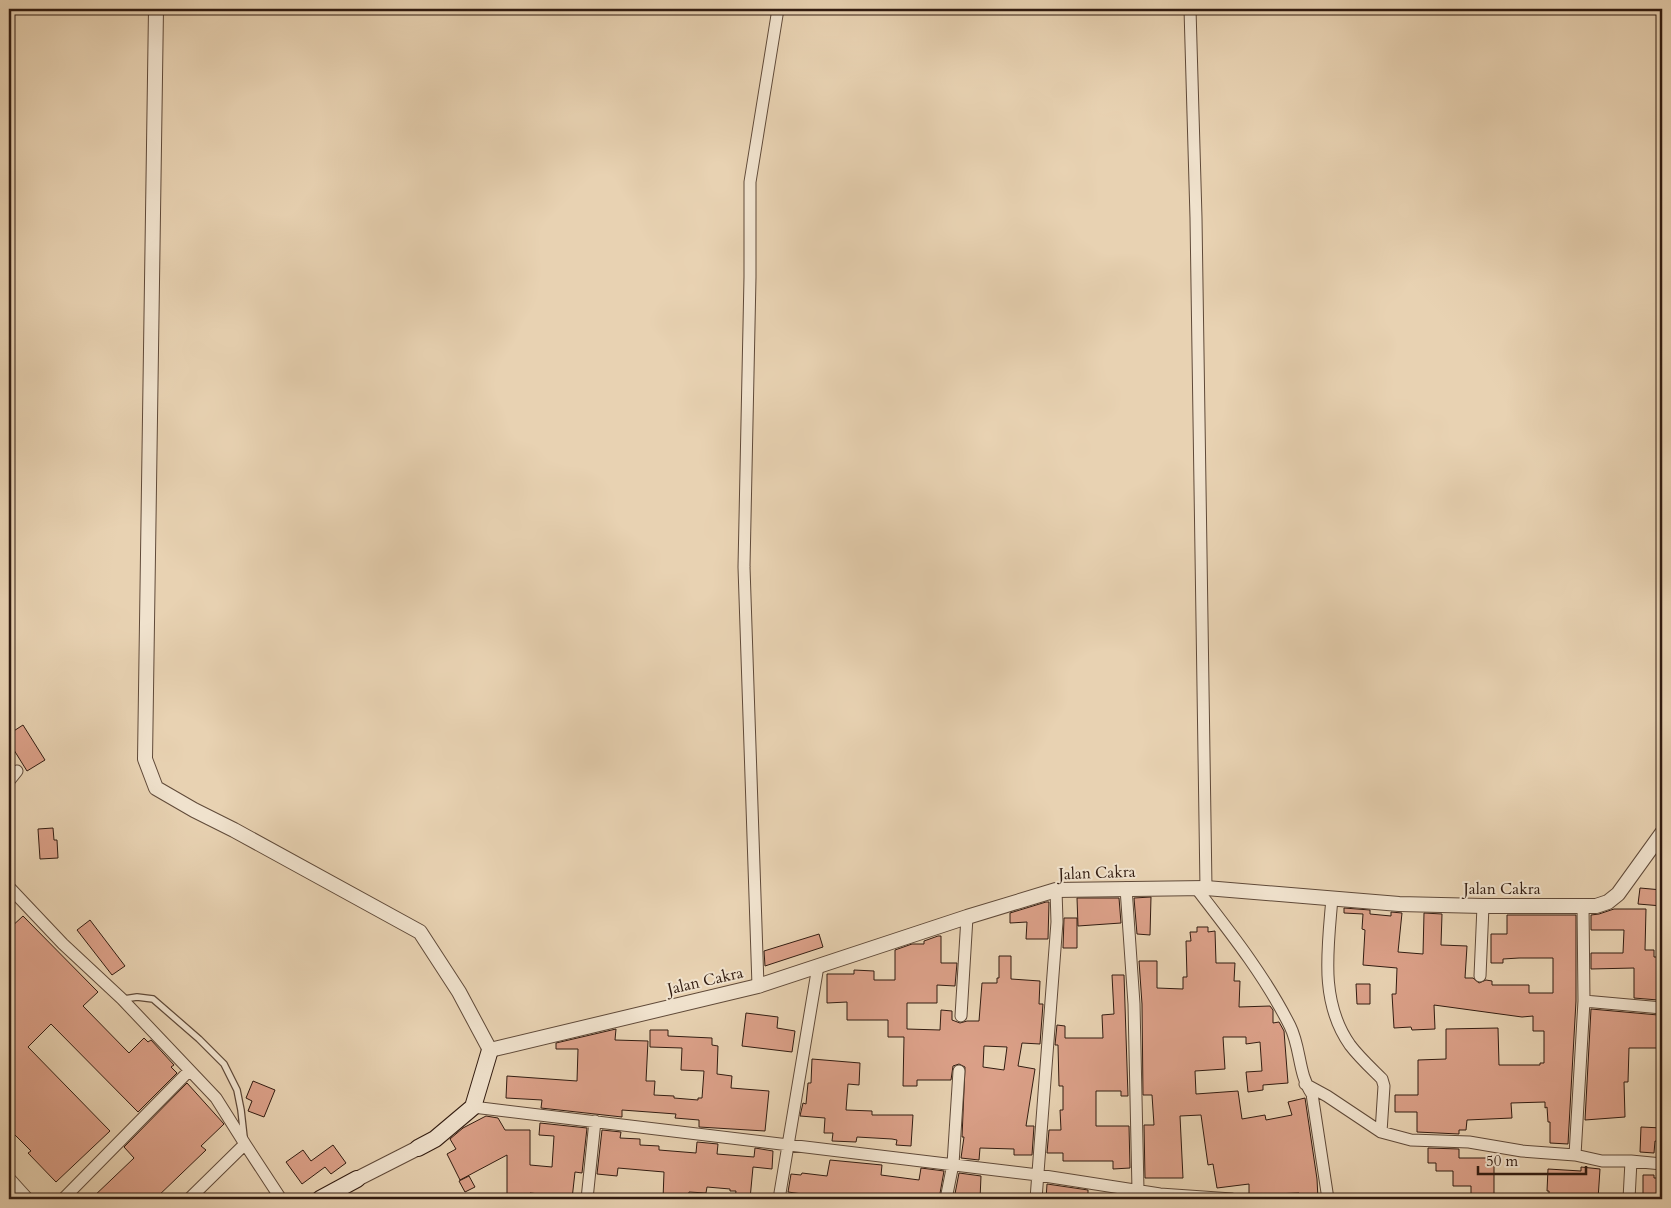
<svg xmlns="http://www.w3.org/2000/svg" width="1671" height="1208" font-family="Cardo,serif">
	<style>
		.building { fill: #dba088; stroke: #321c11; fill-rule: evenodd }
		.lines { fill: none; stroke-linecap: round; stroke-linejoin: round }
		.service-casing { stroke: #604a39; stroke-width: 8 }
		.minor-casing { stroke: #604a39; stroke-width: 13 }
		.tertiary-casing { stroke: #604a39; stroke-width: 16 }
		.secondary-casing { stroke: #321c11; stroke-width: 18 }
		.service { stroke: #f0e2cd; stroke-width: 5.5 }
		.minor { stroke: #f0e2cd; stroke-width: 11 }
		.tertiary { stroke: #f0e2cd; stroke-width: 14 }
		.secondary { stroke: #f0e2cd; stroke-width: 16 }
		.labels { text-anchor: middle; stroke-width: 4; stroke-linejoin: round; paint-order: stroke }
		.street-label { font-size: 16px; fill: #321c11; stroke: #f0e2cd }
	</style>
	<rect width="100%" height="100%" fill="#e8d2b2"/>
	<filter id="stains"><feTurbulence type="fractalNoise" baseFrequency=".004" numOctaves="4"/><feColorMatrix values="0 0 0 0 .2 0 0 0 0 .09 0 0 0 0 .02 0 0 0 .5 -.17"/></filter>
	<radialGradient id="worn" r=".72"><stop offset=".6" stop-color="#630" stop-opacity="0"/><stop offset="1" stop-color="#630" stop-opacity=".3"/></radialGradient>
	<path class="building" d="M23,725L45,760L27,771L9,742V734Z
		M53,828L54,840H57L58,858L40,859L38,829Z
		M1640,888L1662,890V906L1638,904Z
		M1151,897L1150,935L1137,934L1134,898Z
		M1077,898H1119L1121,923L1078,926Z
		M1046,902H1049L1048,939H1026L1027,922L1010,923V913Z
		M1344,908L1370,910V914L1391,916V912L1402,913L1398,952L1423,954L1424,913L1442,914L1441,945L1467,946L1465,978H1473L1479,983L1486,980L1492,981V985H1529V993H1553V958H1519L1503,959V963H1491V934H1507V915H1576V1001L1568,1144L1550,1143V1122H1548L1547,1107L1545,1108V1102L1511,1103L1512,1118L1467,1120L1466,1130H1459V1134L1417,1132V1112H1395V1095H1418V1060L1446,1059V1029L1498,1028L1499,1065H1540V1063H1544V1031H1533V1016L1522,1017L1434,1005L1435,1029L1412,1030L1411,1027L1394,1028L1392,994H1396L1397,968L1363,965L1365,930L1362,929L1363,914L1344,913Z
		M1614,909H1646L1645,950H1654V957H1662V995H1659L1658,1000L1634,998V968L1591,969V953H1623L1624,930H1591V915L1599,914Z
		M23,916L98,992L83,1006L129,1053L144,1038L148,1042L151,1040L174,1065L171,1067L177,1073L138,1112L51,1024L28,1047L110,1131L56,1182L28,1153L31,1151L9,1129V929Z
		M1064,918H1077V948H1063Z
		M90,920L125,966L112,975L77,930Z
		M1197,927H1208V932L1215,931L1216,963H1235L1234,981H1240L1239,1007L1270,1006L1273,1010V1023L1279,1022L1284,1031L1288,1083L1263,1085V1090L1248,1092L1246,1072L1262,1071L1260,1042L1246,1044V1037H1223L1225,1069L1195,1071L1196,1094L1238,1091L1242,1119L1265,1115L1266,1120L1292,1115L1288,1102L1305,1098L1317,1179L1318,1199H1299V1193L1249,1195V1184L1217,1188L1213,1164L1208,1165L1201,1115L1180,1116L1183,1178H1145L1144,1125H1154L1152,1095H1143L1142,1004L1139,961H1157V988L1183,989V977H1187L1186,941H1191L1190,932H1197Z
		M819,934L823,947L765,966L764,951Z
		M938,936H941V963H957L955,986L937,985V1003H907V1029L940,1030L941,1010L952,1011V1020L960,1023L967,1021H979L982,983H997V978H999V956H1011V979L1040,981L1039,1004H1043L1040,1044L1022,1043L1018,1066L1035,1069L1026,1126H1034L1032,1155H1014V1149L980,1148L979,1160L961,1158L964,1137H962L965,1067L959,1064L953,1066L951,1080H917V1086H903L904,1037H888V1020H847V1002L827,1003V974H854V970L874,971V980H895V950L912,944H924V941ZM984,1046L1007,1047L1004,1070L983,1067Z
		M1112,975H1124L1128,1096H1121V1091H1096V1126H1129L1130,1168L1113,1169V1161H1063V1153H1047L1049,1130H1061L1060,1110H1063V1086H1059L1058,1045H1055L1057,1025L1065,1026V1038H1103L1102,1015L1114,1014Z
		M1356,984H1370V1004H1357Z
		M1591,1009L1658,1015V1018H1662V1046H1658V1048H1629L1628,1082H1624L1625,1117L1585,1120Z
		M746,1013L778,1017L777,1028L795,1031L792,1052L742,1046Z
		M616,1029L615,1040L648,1041L646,1081H655L654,1095L674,1096V1098L698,1100V1098H702L704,1071L681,1070L682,1048L650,1047V1030H668V1036L712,1038V1045L718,1046L717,1074L732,1076L731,1088L769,1091L765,1131L699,1127V1120L675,1118L676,1114L622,1110V1117L541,1108L542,1100L506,1098L507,1076L577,1081L578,1049H556V1043Z
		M812,1059L860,1063L859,1085L848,1084L846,1110L872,1111V1115H913L911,1146L896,1145L897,1140L892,1139L857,1137L856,1142L832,1141L833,1133H824L825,1118L800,1116L803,1103L806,1104L808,1083H811Z
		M253,1081L275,1090L264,1117L248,1111L252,1101L246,1098Z
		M187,1083L224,1124L201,1146L206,1150L155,1199H91L134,1158L124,1147Z
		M486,1116L498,1118L505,1130H530V1165L552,1167L554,1136L539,1135L540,1123L587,1128L582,1173L575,1172L572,1199H557L558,1196L530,1193V1199H507V1155L460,1180L447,1154L456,1149L450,1139L463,1128Z
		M1641,1127L1662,1128V1142L1655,1141L1654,1153L1640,1152Z
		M602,1130L621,1132L620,1138L640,1139V1145L659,1146V1150L696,1153L697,1142L718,1144L717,1154L754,1157L755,1148L773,1151L772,1169L753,1167L750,1199H735L736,1191H730V1189L707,1187L706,1193L689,1192L688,1199H663L664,1172L618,1168L617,1176L597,1174Z
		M333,1145L346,1163L331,1174L325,1167L302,1184L286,1162L303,1150L311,1161Z
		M1428,1148L1459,1149V1158H1494V1199H1471V1186H1453V1171H1436V1163H1428Z
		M830,1160L882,1165L881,1175L919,1180L921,1168L944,1171L939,1199H895L877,1196L875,1199H859L824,1195V1197L788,1192L791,1174L801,1175L802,1173L827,1176Z
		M1581,1167L1600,1169L1598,1199H1549V1191H1547L1548,1169L1581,1171Z
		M959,1173L981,1176L980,1199H954Z
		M1643,1175H1654V1178H1662V1199H1643Z
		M469,1176L475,1187L465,1192L459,1181Z
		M1047,1184L1088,1190V1199H1046Z"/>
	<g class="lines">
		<g class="service-casing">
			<path id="service" d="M124,999L137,997L153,999L199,1039L224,1064L237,1090L241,1110L244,1137"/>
		</g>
		<g class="minor-casing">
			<path id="minor" d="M1190,9L1196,218L1206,888
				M9,781L17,771
				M9,887L63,944L122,999L216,1098L245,1144L189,1199
				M1126,888L1134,1004L1138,1190
				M1196,888C1230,932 1265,976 1290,1026C1301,1048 1298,1074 1312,1094L1328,1199
				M1332,898C1328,948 1319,1001 1350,1045C1359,1057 1371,1068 1382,1079L1384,1086L1381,1132
				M1480,976L1483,906
				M758,986L744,567L750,277V182L778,9
				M1584,1001L1662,1008
				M961,1016L967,917
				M1305,1084L1327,1096L1381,1132L1411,1140L1469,1142L1522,1151L1575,1155L1602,1161H1631L1662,1164
				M473,1107L1038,1175L1160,1194L1232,1199
				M245,1144L281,1199
				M1575,1155L1584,1001L1583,906
				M9,1178L28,1199
				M63,1199L189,1071
				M587,1199L595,1121
				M779,1199L818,966
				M946,1199L953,1164L959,1071
				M1036,1199L1057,922L1056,890
				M1629,1199L1631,1161"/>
		</g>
		<g class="tertiary-casing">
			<path id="tertiary" d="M156,9L145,759L156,788L194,810L234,830L420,932L459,992L490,1050L758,986L967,917L1056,890L1206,888L1399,904L1483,906H1596L1608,902L1618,894L1662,833
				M357,1179L418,1148"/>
		</g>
		<g class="secondary-casing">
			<path id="secondary" d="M418,1148L435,1139L473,1107L490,1050
				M320,1199L357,1179"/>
		</g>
		<use href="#service" class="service"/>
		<use href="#minor" class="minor"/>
		<use href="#tertiary" class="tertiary"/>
		<use href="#secondary" class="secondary"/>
	</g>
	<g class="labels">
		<g class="street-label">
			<text transform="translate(1097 872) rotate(-2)" y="6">Jalan Cakra</text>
			<text x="1502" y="894">Jalan Cakra</text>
			<text transform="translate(705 980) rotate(-13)" y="6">Jalan Cakra</text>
		</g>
	</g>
	<rect width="1671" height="1208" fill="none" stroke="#e8d2b2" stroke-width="30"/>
	<rect x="10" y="10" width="1651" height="1188" fill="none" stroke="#321c11" stroke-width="2.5"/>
	<rect x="15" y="15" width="1641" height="1178" fill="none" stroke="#321c11"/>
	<path d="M1478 1166v8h108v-8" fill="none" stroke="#321c11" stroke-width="2.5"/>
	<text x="1486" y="1166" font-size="15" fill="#321c11" stroke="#f0e2cd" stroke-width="4" paint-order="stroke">50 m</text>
	<rect width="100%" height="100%" filter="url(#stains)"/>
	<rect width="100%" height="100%" fill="url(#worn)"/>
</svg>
